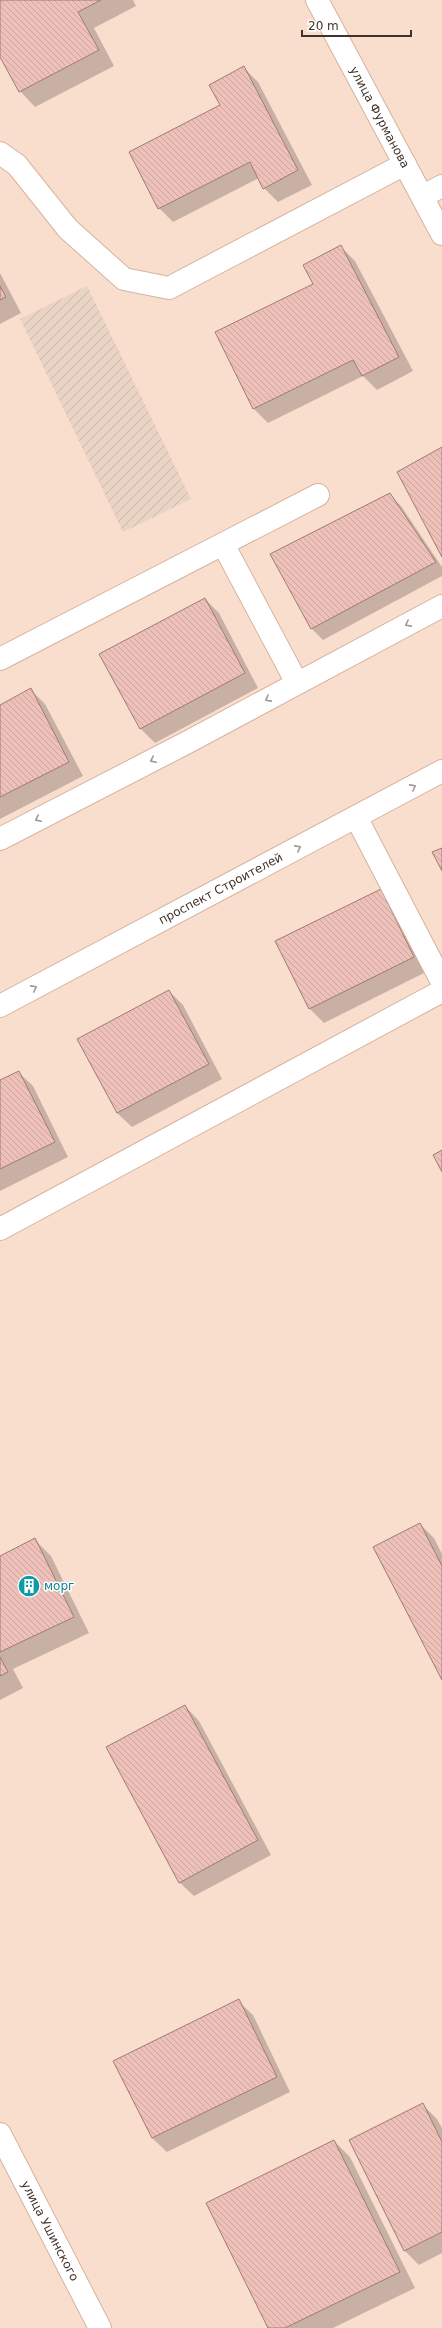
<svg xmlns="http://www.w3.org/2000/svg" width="442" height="2328" font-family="'DejaVu Sans',sans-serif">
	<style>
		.industrial { fill: url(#industrial-furrows) }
		.shadow { fill: #0003 }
		.building { fill: url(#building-back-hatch); stroke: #a07b73 }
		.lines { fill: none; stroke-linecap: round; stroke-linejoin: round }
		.minor-casing { stroke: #d5b39f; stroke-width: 24 }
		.minor { stroke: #fff; stroke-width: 22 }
		.oneway { stroke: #a09894 }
		.labels { text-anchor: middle; stroke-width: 3; stroke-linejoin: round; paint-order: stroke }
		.street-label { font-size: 12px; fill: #40322a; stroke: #fff }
		.culture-label { font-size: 12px; fill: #0d838f; stroke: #fff; text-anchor: start }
	</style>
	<defs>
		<pattern id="industrial-furrows" width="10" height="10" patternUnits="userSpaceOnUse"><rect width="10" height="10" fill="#e8d3c5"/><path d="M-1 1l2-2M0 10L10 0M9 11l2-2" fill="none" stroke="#c8b6a9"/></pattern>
		<pattern id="building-back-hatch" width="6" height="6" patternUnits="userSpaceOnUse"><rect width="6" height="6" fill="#edc1b9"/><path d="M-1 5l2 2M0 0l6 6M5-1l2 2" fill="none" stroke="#cca69f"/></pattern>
	</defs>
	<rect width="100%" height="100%" fill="#fadecd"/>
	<path class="industrial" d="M87,286L191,499L123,532L20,319Z"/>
	<path class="shadow" d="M0,0H133L136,6L94,28L114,66L35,107L20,91L0,55Z
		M244,68L258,82L312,185L278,202L264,188L259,178L173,222L159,208Z
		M340,246L355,261L413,371L377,390L363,376L268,423L254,409L217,333L315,285Z
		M0,273L21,313L0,324Z
		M390,495L401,506L442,567V576L323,640L312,629L272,555Z
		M205,599L219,613L258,688L155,743L140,728Z
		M31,690L45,704L83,776L0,819V706Z
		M380,890L395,904L428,971L324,1023L310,1009L277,941Z
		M169,991L183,1005L222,1079L132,1127L117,1113L78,1039Z
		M18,1072L33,1086L68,1157L0,1191V1081Z
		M420,1524L434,1538L442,1554V1678Z
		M35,1540L51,1556L89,1633L13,1669L23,1688L0,1700V1557Z
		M185,1706L199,1721L271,1855L194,1896L179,1882Z
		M238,2001L253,2015L290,2092L167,2152L152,2138Z
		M423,2105L437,2119L442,2128V2253L419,2265L404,2250Z
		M334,2141L350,2157L415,2288L333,2328H269Z"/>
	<path class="building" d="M0,0H101L78,12L99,50L19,92L0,57Z
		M244,66L298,170L263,189L250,162L158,209L129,152L220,105L209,85Z
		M341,245L399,357L362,376L353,360L253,409L215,332L313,284L303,265Z
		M0,286L6,297L0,300Z
		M442,447V557L397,472Z
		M390,493L436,562L311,629L270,554Z
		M205,598L245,673L140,729L99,654Z
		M31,688L69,762L0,797V705Z
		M442,848V871L432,852Z
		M381,889L414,957L309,1009L275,941Z
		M169,990L209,1064L117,1113L77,1039Z
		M19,1071L55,1142L0,1169V1080Z
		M442,1150V1172L433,1155Z
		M420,1523L442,1566V1680L373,1547Z
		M35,1538L74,1617L0,1652V1556Z
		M0,1657L8,1672L0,1676Z
		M185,1705L258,1840L179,1883L106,1747Z
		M239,1999L277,2077L152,2138L113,2061Z
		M423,2103L442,2142V2232L404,2251L349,2140Z
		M334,2140L400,2272L285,2328H268L206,2203Z"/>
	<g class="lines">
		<g class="minor-casing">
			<g id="minor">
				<path id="s1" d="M317,0L442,234"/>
				<path d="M0,153L17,165L68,229L124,279L169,288L405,164"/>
				<path d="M423,196L442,186"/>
				<path d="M223,544L297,683"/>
				<path d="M0,659L318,495"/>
				<path d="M356,817L442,982"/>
				<path d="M0,839L186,743L442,606"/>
				<path id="s2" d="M0,1006L442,771"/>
				<path d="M0,1229L442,991"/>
				<path id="s3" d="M0,2134L100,2328"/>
			</g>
		</g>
		<use href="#minor" class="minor"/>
	</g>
	<defs><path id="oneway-chevron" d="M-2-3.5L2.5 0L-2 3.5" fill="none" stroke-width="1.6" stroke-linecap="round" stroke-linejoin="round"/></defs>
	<g class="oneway">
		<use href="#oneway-chevron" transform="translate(408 624) rotate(152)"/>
		<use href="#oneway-chevron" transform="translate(268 699) rotate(152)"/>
		<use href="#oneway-chevron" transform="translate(153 760) rotate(153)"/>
		<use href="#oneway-chevron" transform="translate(413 787) rotate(-28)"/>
		<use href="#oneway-chevron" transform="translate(38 819) rotate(153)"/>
		<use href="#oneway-chevron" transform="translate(298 848) rotate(-28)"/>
		<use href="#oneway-chevron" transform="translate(34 988) rotate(-28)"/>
	</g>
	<defs>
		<g id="building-disc" transform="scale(1.15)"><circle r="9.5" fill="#0f9aa8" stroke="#fff"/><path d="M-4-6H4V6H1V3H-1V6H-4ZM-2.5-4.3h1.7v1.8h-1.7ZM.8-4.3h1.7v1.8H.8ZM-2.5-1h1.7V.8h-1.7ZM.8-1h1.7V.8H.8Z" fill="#fff"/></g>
	</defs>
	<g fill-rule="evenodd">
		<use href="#building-disc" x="29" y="1586"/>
	</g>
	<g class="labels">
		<g class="street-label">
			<text dy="4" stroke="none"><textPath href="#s1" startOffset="133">улица Фурманова</textPath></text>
			<text dy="4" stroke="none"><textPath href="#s2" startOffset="250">проспект Строителей</textPath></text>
			<text dy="4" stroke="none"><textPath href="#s3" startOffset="109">улица Ушинского</textPath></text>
		</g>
		<g class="culture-label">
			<text x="44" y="1590">морг</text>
		</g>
	</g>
	<path d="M302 30v6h109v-6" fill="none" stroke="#40322a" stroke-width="2"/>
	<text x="308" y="30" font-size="12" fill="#40322a" stroke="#ffffff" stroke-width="3" paint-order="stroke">20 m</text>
</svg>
